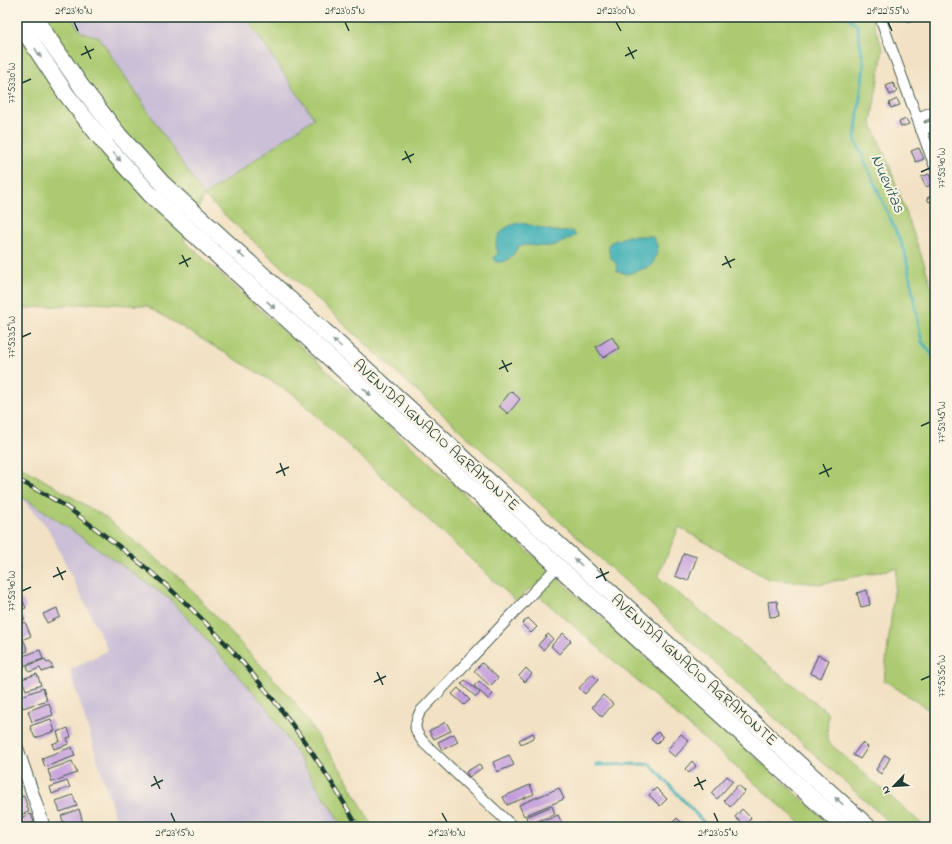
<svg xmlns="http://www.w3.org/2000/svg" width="952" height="844" font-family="'Indie Flower',sans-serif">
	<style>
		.industrial { fill: #cabfd6 }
		.green { fill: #abca71; stroke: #658452 }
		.water { fill: #3eafb6; stroke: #2e7675 }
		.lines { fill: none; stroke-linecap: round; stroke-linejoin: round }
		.stream { stroke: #3eafb6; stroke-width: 3 }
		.building { fill: #c29ddc }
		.minor-casing { stroke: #3f5649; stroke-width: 12 }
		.tertiary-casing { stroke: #3f5649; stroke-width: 14 }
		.primary-casing { stroke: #3f5649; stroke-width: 18 }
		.minor { stroke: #fff; stroke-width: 10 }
		.tertiary { stroke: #fff; stroke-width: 12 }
		.primary { stroke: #fff; stroke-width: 16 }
		.rail-casing { stroke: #1f3d34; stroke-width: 4.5 }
		.rail { stroke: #fcf5e5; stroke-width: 3; stroke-dasharray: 9; stroke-linecap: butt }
		.oneway { fill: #8f9e9a }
		.ticks { fill: none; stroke: #1f3d34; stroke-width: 1.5 }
		.labels { text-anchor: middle; stroke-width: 4; stroke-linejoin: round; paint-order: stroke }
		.street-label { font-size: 16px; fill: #1f3d34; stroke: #fcf5e5 }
		.water-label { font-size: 17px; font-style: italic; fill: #285f5b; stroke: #fcf5e5 }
		.neatline { fill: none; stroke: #1f3d34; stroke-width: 1.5 }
		.ticks-label { font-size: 10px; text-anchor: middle; fill: #1f3d34 }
	</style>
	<rect width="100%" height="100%" fill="#fcf5e5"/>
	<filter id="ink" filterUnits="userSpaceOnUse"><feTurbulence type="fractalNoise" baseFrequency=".025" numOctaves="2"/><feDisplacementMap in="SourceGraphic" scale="8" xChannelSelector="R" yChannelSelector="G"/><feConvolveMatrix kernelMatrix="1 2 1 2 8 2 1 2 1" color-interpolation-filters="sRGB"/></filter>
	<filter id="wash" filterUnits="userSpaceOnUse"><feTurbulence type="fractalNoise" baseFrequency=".012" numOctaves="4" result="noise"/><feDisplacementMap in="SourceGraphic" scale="16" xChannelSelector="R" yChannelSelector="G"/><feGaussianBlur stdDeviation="0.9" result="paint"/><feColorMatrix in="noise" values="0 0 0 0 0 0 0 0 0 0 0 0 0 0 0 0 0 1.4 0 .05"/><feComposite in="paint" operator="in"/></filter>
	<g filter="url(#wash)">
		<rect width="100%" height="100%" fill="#f2e1c3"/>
		<path class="industrial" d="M71,17H246L314,118L204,196L99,37L81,32Z
			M19,495L43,510L171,600L269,710L343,827H118L70,670L108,650L48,528Z"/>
		<path class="green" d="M17,17H71L81,32L99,37L204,196L314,118L246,17H871L883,50L871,122L889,165L924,263L935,299V714L884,680L897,568L820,584L768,579L679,527L658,577L828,713L827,741L925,827H894L204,196L184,241L833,827H805L530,588L517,602L293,394L147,306L93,303L17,309Z
			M17,464L105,517L181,579L293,700L345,776L373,827H343L269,710L171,600L43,510L17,494Z"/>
		<path class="water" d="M521,223C538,226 554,234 572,231L576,235C565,242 552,248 539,246C531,246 527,244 519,246C512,256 509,263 496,262L494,257L498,253C491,237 505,224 521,223Z
			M628,236H652C661,247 657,255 651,266L628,274L617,271L616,263L610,258L608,245L611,242Z"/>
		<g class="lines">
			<path class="stream" d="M848,17L857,25L864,65L855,139L905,252L922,342L935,358
				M596,765L650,764L708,827"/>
		</g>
		<g id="blocks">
			<path class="building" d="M906,17H920L908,22Z
				M893,83L897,92L890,95L886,86Z
				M897,99L900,105L891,108L889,103Z
				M906,119L909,124L901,127L899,122Z
				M919,148L924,159L916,162L911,151Z
				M929,174L933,184L926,187L921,177Z
				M933,195L935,199L929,202L927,198Z
				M612,337L619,348L603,358L596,347Z
				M511,391L520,399L508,414L499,406Z
				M684,553L697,557L688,581L675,576Z
				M17,560L21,568L17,570Z
				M867,590L870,605L861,607L857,593Z
				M22,599L26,608L17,612V601Z
				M777,601L779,616L770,617L768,602Z
				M57,608L60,617L47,623L43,614Z
				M22,614L25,619L17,623V616Z
				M528,618L537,627L531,633L522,624Z
				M25,622L31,636L17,642V626Z
				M563,633L571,641L559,654L551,646Z
				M548,634L553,639L543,650L538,645Z
				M24,641L28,651L17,655V644Z
				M40,650L43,659L17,668V658Z
				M818,655L829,660L821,678L810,673Z
				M45,659L47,663L50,662L53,668L42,672L40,668L29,672L27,666Z
				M482,663L498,678L490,686L474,671Z
				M526,668L532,674L525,682L519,676Z
				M37,674L41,685L26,690L22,679Z
				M592,674L598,680L585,694L579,688Z
				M465,680L480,693L476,697L461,684Z
				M479,681L493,694L488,699L474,686Z
				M43,688L47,700L23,708L19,697Z
				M458,688L470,700L464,705L452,694Z
				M603,695L613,704L602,717L592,707Z
				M49,703L53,715L32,722L28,711Z
				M51,719L55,731L35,738L30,726Z
				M446,722L451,731L434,739L429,731Z
				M68,728L71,737L67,738L69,744L54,749L52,744L60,741L57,732Z
				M658,732L663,737L656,744L651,739Z
				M533,733L535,737L521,744L519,740Z
				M454,734L458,742L442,750L438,742Z
				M681,734L689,741L675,757L667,750Z
				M862,743L868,747L860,759L853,755Z
				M72,747L75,756L45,767L42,758Z
				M509,755L514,765L497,772L493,762Z
				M885,755L890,758L881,774L876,770Z
				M72,761L77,773L52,782L48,770Z
				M692,761L696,766L689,773L685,769Z
				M479,764L482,768L469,777L466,772Z
				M727,776L733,781L717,799L711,793Z
				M67,781L70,787L52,794L50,787Z
				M530,785L534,794L507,805L503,797Z
				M738,785L745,791L730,807L724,800Z
				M559,788L564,799L524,816L519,805Z
				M656,788L667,799L660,806L649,795Z
				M73,795L77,806L60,812L56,801Z
				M24,796L29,812L17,816V798Z
				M552,806L555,814L529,825L526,817Z
				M79,809L83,823L71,827H60L59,825L64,823L61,816Z
				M742,809L751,818L745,826L735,817Z
				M31,814L34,822L17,827V819Z
				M558,815L563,825L557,827H530Z
				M677,818L686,827H671L669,826Z
				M769,821L775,827H763Z"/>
		</g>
	</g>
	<g filter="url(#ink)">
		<use href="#blocks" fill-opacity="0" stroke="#3f5649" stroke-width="1"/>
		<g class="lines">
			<g class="minor-casing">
				<path id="minor" d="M880,17L935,167
					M917,118L935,111
					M921,130L935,125
					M513,827L424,743C414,730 413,727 420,712L557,567"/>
			</g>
			<g class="tertiary-casing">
				<path id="tertiary" d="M17,748L44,827"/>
			</g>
			<g class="primary-casing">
				<path id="primary" d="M34,17L81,86L118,134L163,184L868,827
					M17,20L66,94L107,146L150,194L844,827"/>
			</g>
			<use href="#minor" class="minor"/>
			<use href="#tertiary" class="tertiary"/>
			<use href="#primary" class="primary"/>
			<g class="rail-casing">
				<path id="rail" d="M17,479C33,488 49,496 65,506C78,515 91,525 104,535C209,612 294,713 358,827"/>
			</g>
			<use href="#rail" class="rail"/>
		</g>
		<defs><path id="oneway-solid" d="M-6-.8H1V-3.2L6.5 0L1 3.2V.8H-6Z"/></defs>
		<g class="oneway">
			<use href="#oneway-solid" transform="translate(38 53) rotate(57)"/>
			<use href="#oneway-solid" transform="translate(117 157) rotate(48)"/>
			<use href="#oneway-solid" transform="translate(241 255) rotate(-138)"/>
			<use href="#oneway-solid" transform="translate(271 305) rotate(43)"/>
			<use href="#oneway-solid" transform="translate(337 343) rotate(-138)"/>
			<use href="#oneway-solid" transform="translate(367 392) rotate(43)"/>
			<use href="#oneway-solid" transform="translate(578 562) rotate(-138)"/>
			<use href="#oneway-solid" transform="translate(839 801) rotate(-138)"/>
		</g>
	</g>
	<path class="ticks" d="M74,22L78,31M345,22L349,31M616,22L621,31M888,22L892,31M85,46L91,59M628,47L634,59M81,55L94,49M625,56L637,50M22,83L31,79M405,151L411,163M402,160L414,154M921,172L930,168M182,255L188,267M725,256L731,268M179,264L191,258M722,265L735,259M22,337L31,333M502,360L508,372M499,369L512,363M921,426L930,422M280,463L285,476M823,464L829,477M276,473L289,467M819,474L832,468M57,567L63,580M600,568L606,581M53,577L66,571M596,578L609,572M22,591L31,587M377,672L383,685M921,680L930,676M374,682L386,676M154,776L160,789M697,777L703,790M151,786L163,780M694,786L706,780M171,813L175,822M442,813L447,822M714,813L718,822"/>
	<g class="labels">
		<g class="street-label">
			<text transform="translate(437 434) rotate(42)" y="6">AVENIDA IGNACIO AGRAMONTE</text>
			<text transform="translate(695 669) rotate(42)" y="6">AVENIDA IGNACIO AGRAMONTE</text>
		</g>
		<g class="water-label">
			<text transform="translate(889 183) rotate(66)" y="6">Nuevitas</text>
		</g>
	</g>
	<rect width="952" height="844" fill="none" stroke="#fcf5e5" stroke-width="44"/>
	<g transform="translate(894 786) rotate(245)" stroke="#fcf5e5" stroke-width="3" paint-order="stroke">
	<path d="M0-3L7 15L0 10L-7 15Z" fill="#1f3d34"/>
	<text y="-6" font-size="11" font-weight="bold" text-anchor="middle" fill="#1f3d34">N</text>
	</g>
	<rect x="22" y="22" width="908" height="800" class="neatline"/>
	<g class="ticks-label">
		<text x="74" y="14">21°23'10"N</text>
		<text x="345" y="14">21°23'05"N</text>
		<text x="616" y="14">21°23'00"N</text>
		<text x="888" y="14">21°22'55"N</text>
		<text transform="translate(11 83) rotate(-90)" y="4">77°53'30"W</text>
		<text transform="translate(941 168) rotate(-90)" y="4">77°53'40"W</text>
		<text transform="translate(11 337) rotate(-90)" y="4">77°53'35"W</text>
		<text transform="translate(941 422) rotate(-90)" y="4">77°53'45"W</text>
		<text transform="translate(11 591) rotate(-90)" y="4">77°53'40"W</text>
		<text transform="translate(941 676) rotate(-90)" y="4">77°53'50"W</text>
		<text x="175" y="836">21°23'15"N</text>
		<text x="447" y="836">21°23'10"N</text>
		<text x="718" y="836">21°23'05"N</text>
	</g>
</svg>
